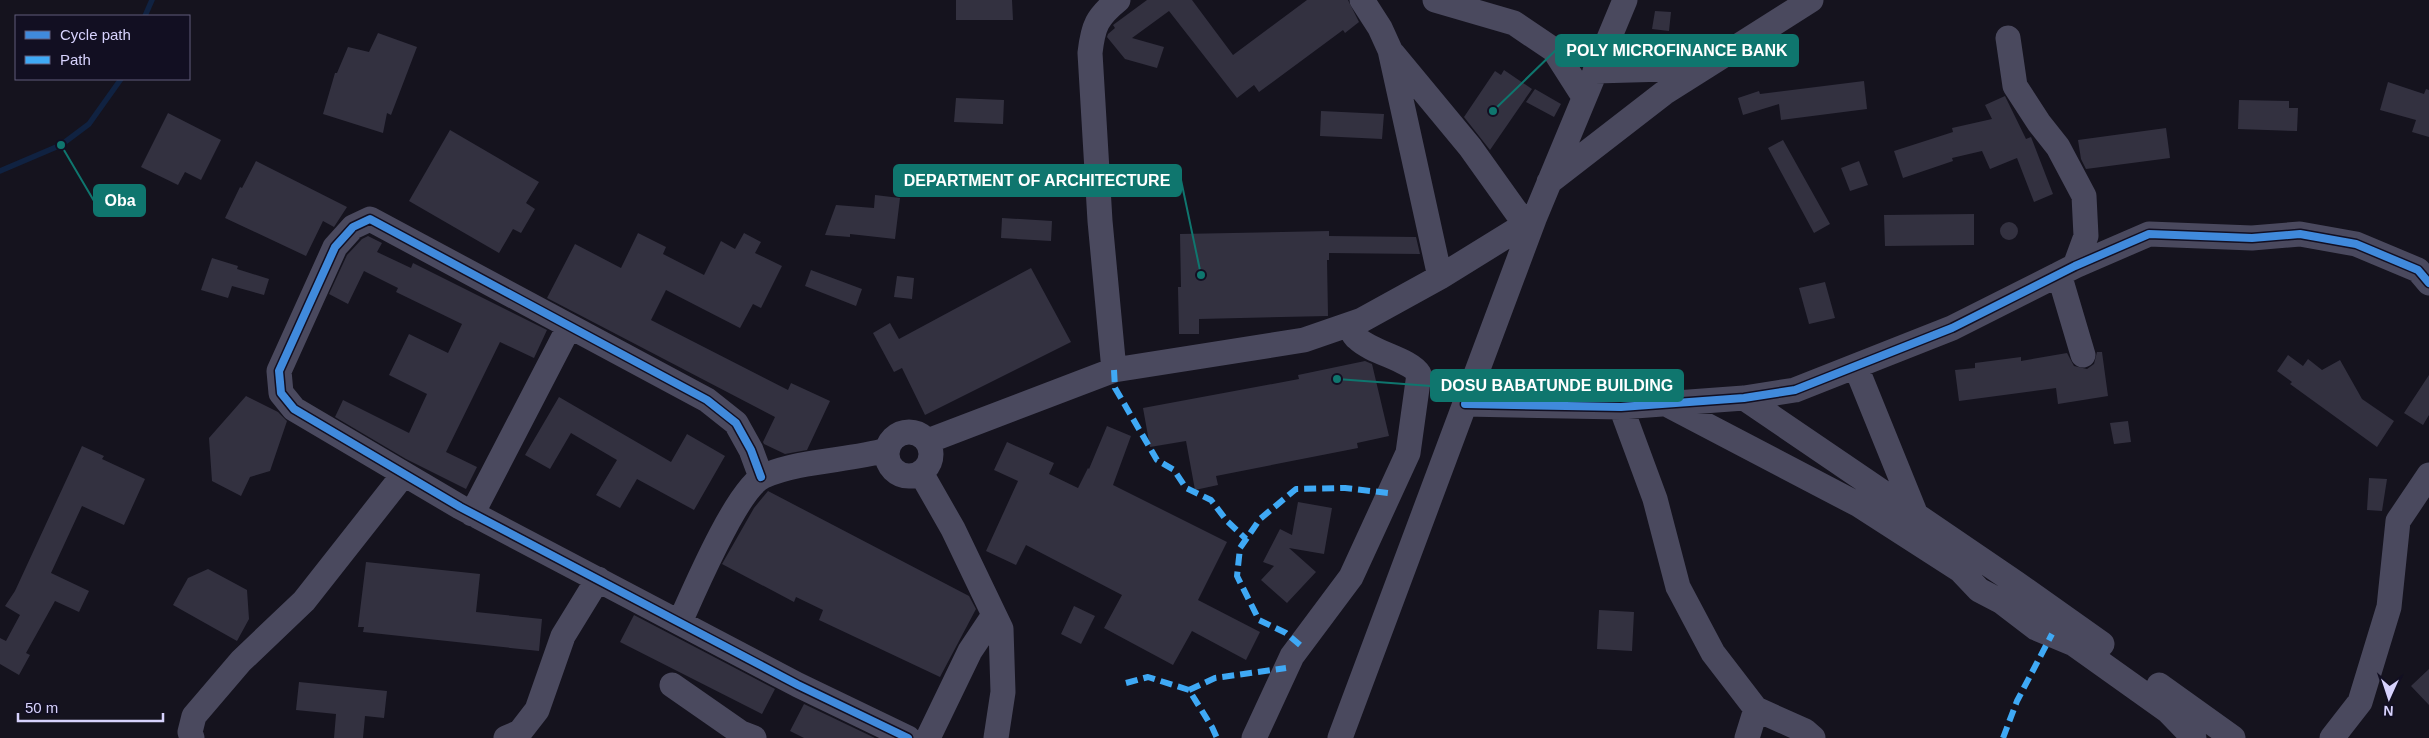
<svg xmlns="http://www.w3.org/2000/svg" width="2429" height="738" font-family="Helvetica,sans-serif">
	<style>
		.lines { fill: none; stroke-linecap: round; stroke-linejoin: round }
		.stream { stroke: #102241; stroke-width: 5.5 }
		.building { fill: #333140 }
		.minor { stroke: #4a495e; stroke-width: 25 }
		.quiet { stroke: #3fa9f5; stroke-width: 6; stroke-dasharray: 12 6; stroke-linecap: butt }
		.cycleway-casing { stroke: #120f22; stroke-width: 11 }
		.cycleway { stroke: #408adc; stroke-width: 8 }
		.leader { fill: none; stroke: #0f766e; stroke-width: 2 }
		.callout-dot { fill: #0f766e; stroke: #120f22; stroke-width: 2 }
		.callout { fill: #0f766e; stroke: #0f766e; stroke-width: 2 }
		.callout-label { font-size: 16px; text-anchor: middle; font-weight: bold; fill: #fff }
	</style>
	<rect width="100%" height="100%" fill="#15131e"/>
	<g class="lines">
		<path class="stream" d="M145,16L152,0
			M0,171L61,145L89,124L121,79"/>
	</g>
	<path class="building" d="M956,0H1012L1013,20H956Z
		M1147,0H1192L1233,55L1307,0H1348L1359,22L1345,33L1343,30L1259,92L1254,85L1237,98L1169,11L1132,38L1164,47L1157,68L1125,59L1107,37L1108,34L1115,28L1113,25Z
		M1655,11L1671,12L1669,31L1652,29Z
		M378,33L417,47L391,115L387,113L383,133L323,114L335,73H337L348,47L369,52Z
		M1504,70L1532,89L1490,150L1464,117L1495,71L1501,75Z
		M1864,81L1867,109L1781,120L1779,104L1743,115L1738,98L1759,91L1760,94Z
		M2388,82L2424,94L2426,89L2429,90V137L2412,132L2416,120L2380,110Z
		M1535,89L1561,104L1554,117L1526,102Z
		M2005,96L2026,139L2031,137L2053,194L2034,202L2017,158L1990,169L1982,151L1952,158L1953,161L1903,178L1894,151L1953,132L1952,128L1992,119L1985,105Z
		M956,98L1004,100L1003,124L954,122Z
		M2239,100L2289,101V108H2298L2297,131L2238,129Z
		M1321,111L1384,114L1382,139L1320,136Z
		M168,113L221,140L201,180L185,172L178,185L141,167Z
		M2166,128L2170,158L2086,169L2081,159L2078,140Z
		M450,130L539,182L526,203L535,209L521,233L513,229L499,253L409,201Z
		M1783,140L1830,224L1814,233L1768,148Z
		M256,161L347,207L334,227L323,221L306,256L225,218L240,187L242,188Z
		M1859,161L1868,185L1850,191L1841,168Z
		M875,195L900,198L895,239L850,234V237L825,235L836,205L874,208Z
		M1974,214V245L1885,246L1884,215Z
		M1002,218L1052,221L1051,241L1001,238Z
		M2000 231a9 9 0 1 1 18 0a9 9 0 1 1-18 0Z
		M1329,231V236L1416,237L1420,254L1329,253V260H1327L1328,316L1199,319V334H1179L1178,287H1181L1180,234Z
		M638,233L666,247L663,254L704,275L721,241L735,249L744,233L761,242L755,253L782,266L761,308L753,304L740,328L666,290L651,320L788,390L791,383L830,401L807,450L785,454L764,444L763,442L775,417L547,298L575,244L621,268Z
		M368,236L382,243L377,252L411,268L413,263L547,330L534,358L500,342L446,452L477,467L466,489L406,459L335,417L343,400L409,433L427,394L389,375L409,334L448,353L462,324L396,292L398,288L364,271L348,304L329,294L347,255L362,239Z
		M212,258L238,266L237,269L269,279L264,295L232,286L228,298L201,290Z
		M1031,268L1071,342L925,415L902,368L894,372L873,333L890,323L899,339Z
		M811,270L862,289L856,306L805,286Z
		M897,276L914,278L912,299L894,297Z
		M1825,282L1835,318L1809,324L1799,288Z
		M2097,352H2102L2108,396L2058,404L2056,388L1959,401L1955,370L1975,368V363L2021,357V361L2067,353L2074,366L2087,369L2094,364Z
		M2288,355L2303,366L2308,359L2322,370L2340,360L2362,399L2394,421L2377,447L2290,384L2292,382L2277,371Z
		M1365,361L1372,364L1389,436L1357,443L1358,448L1216,476L1218,485L1195,490L1186,441L1150,447L1143,408L1299,379L1298,375Z
		M2429,375V415L2423,425L2404,413Z
		M246,396L278,412L287,421L270,471L250,477L241,496L212,481L209,438Z
		M559,397L671,462L687,434L725,456L694,510L637,479L620,508L596,495L617,460L571,433L550,469L525,455Z
		M2128,421L2131,442L2114,444L2110,423Z
		M1107,426L1131,436L1113,485L1227,542L1198,600L1260,632L1246,660L1192,631L1173,665L1104,628L1122,595L1026,545L1016,565L986,551L1018,481L994,470L1007,442L1054,463L1049,474L1078,488L1088,468L1089,469Z
		M82,446L104,456L102,459L145,479L124,525L82,506L51,573L89,591L79,612L55,601L26,653L30,655L19,675L0,664V638L6,641L20,615L5,606L15,591Z
		M2369,478L2387,479L2382,511L2367,510Z
		M768,491L969,596L976,609L940,677L819,620L823,610L796,597L794,602L722,564L754,508Z
		M1298,502L1332,508L1324,554L1289,548L1316,572L1287,603L1261,580L1274,566L1263,562L1280,529L1292,535Z
		M366,562L480,574L476,612L542,619L539,651L363,632L364,627H358Z
		M208,569L247,590L249,619L237,641L173,605L188,578Z
		M1074,606L1095,616L1081,644L1061,634Z
		M1599,610L1634,612L1632,651L1597,649Z
		M634,615L775,689L762,714L620,642Z
		M2429,669V705L2411,686Z
		M299,682L387,691L384,718L365,716L363,738H334L336,714L296,710Z
		M804,704L875,738H804L790,731Z"/>
	<g class="lines">
		<path class="minor" d="M1362,0L1380,28L1390,50L1440,277
			M1435,0L1514,23L1554,50L1584,97
			M2008,38L2015,86L2039,123L2058,147L2084,196L2086,236L2075,266
			M1393,54L1470,147L1525,224
			M1595,71L1703,68
			M1549,182L1664,93L1811,0
			M2059,274L2083,355
			M1856,367L1916,515
			M1114,370L1100,221L1090,53C1093,26 1097,17 1118,0
			M1744,398L2016,583L2102,644
			M1465,404L1621,407L1744,398L1795,390L1952,328L2075,266L2149,234L2252,238L2300,234L2356,244L2418,270L2429,283
			M1668,405L1859,505L1960,570L1979,590L2002,602L2036,628L2074,644L2168,711L2194,738
			M1621,407L1655,499L1678,587L1713,653L1756,709L1805,731L1813,738
			M887 454a22 22 0 1 1 44 0a22 22 0 1 1-44 0Z
			M928,441L1114,370L1304,340L1362,320L1440,277L1534,219
			M921,473L953,529L1001,629L1003,692L996,738
			M761,477L751,450L736,423L707,400L370,219L353,227L335,247L279,371L281,393L294,409L460,507L798,685L908,738
			M472,514L569,327
			M680,622C693,593 738,487 764,476C802,460 847,461 887,450
			M672,685L741,733L754,738
			M2159,685L2233,738
			M192,738L190,732L194,716L241,661L304,601L404,474
			M506,738L520,732L537,710L563,636L598,579
			M928,738L970,651L994,615
			M1254,738L1292,656L1351,577L1408,453L1419,374C1410,359 1372,353 1357,338C1353,335 1351,329 1349,325
			M1340,738L1534,219L1625,0
			M1747,738L1756,709
			M2332,738L2360,702L2389,607L2398,521L2429,475"/>
		<path class="quiet" d="M1114,370L1115,388L1157,460L1174,470L1186,488L1211,500L1227,521L1246,539
			M1300,645L1286,633L1259,620L1237,576L1240,548L1260,519L1296,489L1345,488L1388,493
			M1126,683L1148,677L1189,690L1212,727L1217,738
			M1189,690L1215,678L1286,668
			M2003,738L2017,701L2052,634"/>
		<g class="cycleway-casing">
			<path id="cycleway" d="M1465,404L1621,407L1744,398L1795,390L1952,328L2075,266L2149,234L2252,238L2300,234L2356,244L2418,270L2429,283
				M761,477L751,450L736,423L707,400L370,219L353,227L335,247L279,371L281,393L294,409L460,507L798,685L908,738"/>
		</g>
		<use href="#cycleway" class="cycleway"/>
	</g>
	<path class="leader" d="M1493 111L1556 50M1201 275L1181 180M61 145L94 201M1337 379L1431 386"/>
	<g class="callout-dot">
		<circle cx="1493" cy="111" r="5"/>
		<circle cx="1201" cy="275" r="5"/>
		<circle cx="61" cy="145" r="5"/>
		<circle cx="1337" cy="379" r="5"/>
	</g>
	<g class="callout">
		<rect x="1556" y="35" width="242" height="31" rx="5"/>
		<rect x="894" y="165" width="287" height="31" rx="5"/>
		<rect x="94" y="185" width="51" height="31" rx="5"/>
		<rect x="1431" y="370" width="252" height="31" rx="5"/>
	</g>
	<g class="callout-label">
		<text x="1677" y="56">POLY MICROFINANCE BANK</text>
		<text x="1037" y="186">DEPARTMENT OF ARCHITECTURE</text>
		<text x="120" y="206">Oba</text>
		<text x="1557" y="391">DOSU BABATUNDE BUILDING</text>
	</g>
	<rect x="15" y="15" width="175" height="65" fill="#120f22" stroke="#615d7a"/>
	<rect x="25" y="31" width="25" height="8" fill="#408adc" stroke="#615d7a"/>
	<text x="60" y="40" font-size="15" fill="#d7d2fd">Cycle path</text>
	<rect x="25" y="56" width="25" height="8" fill="#3fa9f5" stroke="#615d7a"/>
	<text x="60" y="65" font-size="15" fill="#d7d2fd">Path</text>
	<g transform="translate(2389 698) rotate(183)" stroke="#120f22" stroke-width="4" paint-order="stroke">
	<path d="M0-4L9 19L0 12L-9 19Z" fill="#d7d2fd"/>
	<text y="-8" font-size="14" font-weight="bold" text-anchor="middle" fill="#d7d2fd">N</text>
	</g>
	<path d="M18 713v8h145v-8" fill="none" stroke="#d7d2fd" stroke-width="2.5"/>
	<text x="25" y="713" font-size="15" fill="#d7d2fd" stroke="#120f22" stroke-width="4" paint-order="stroke">50 m</text>
</svg>
